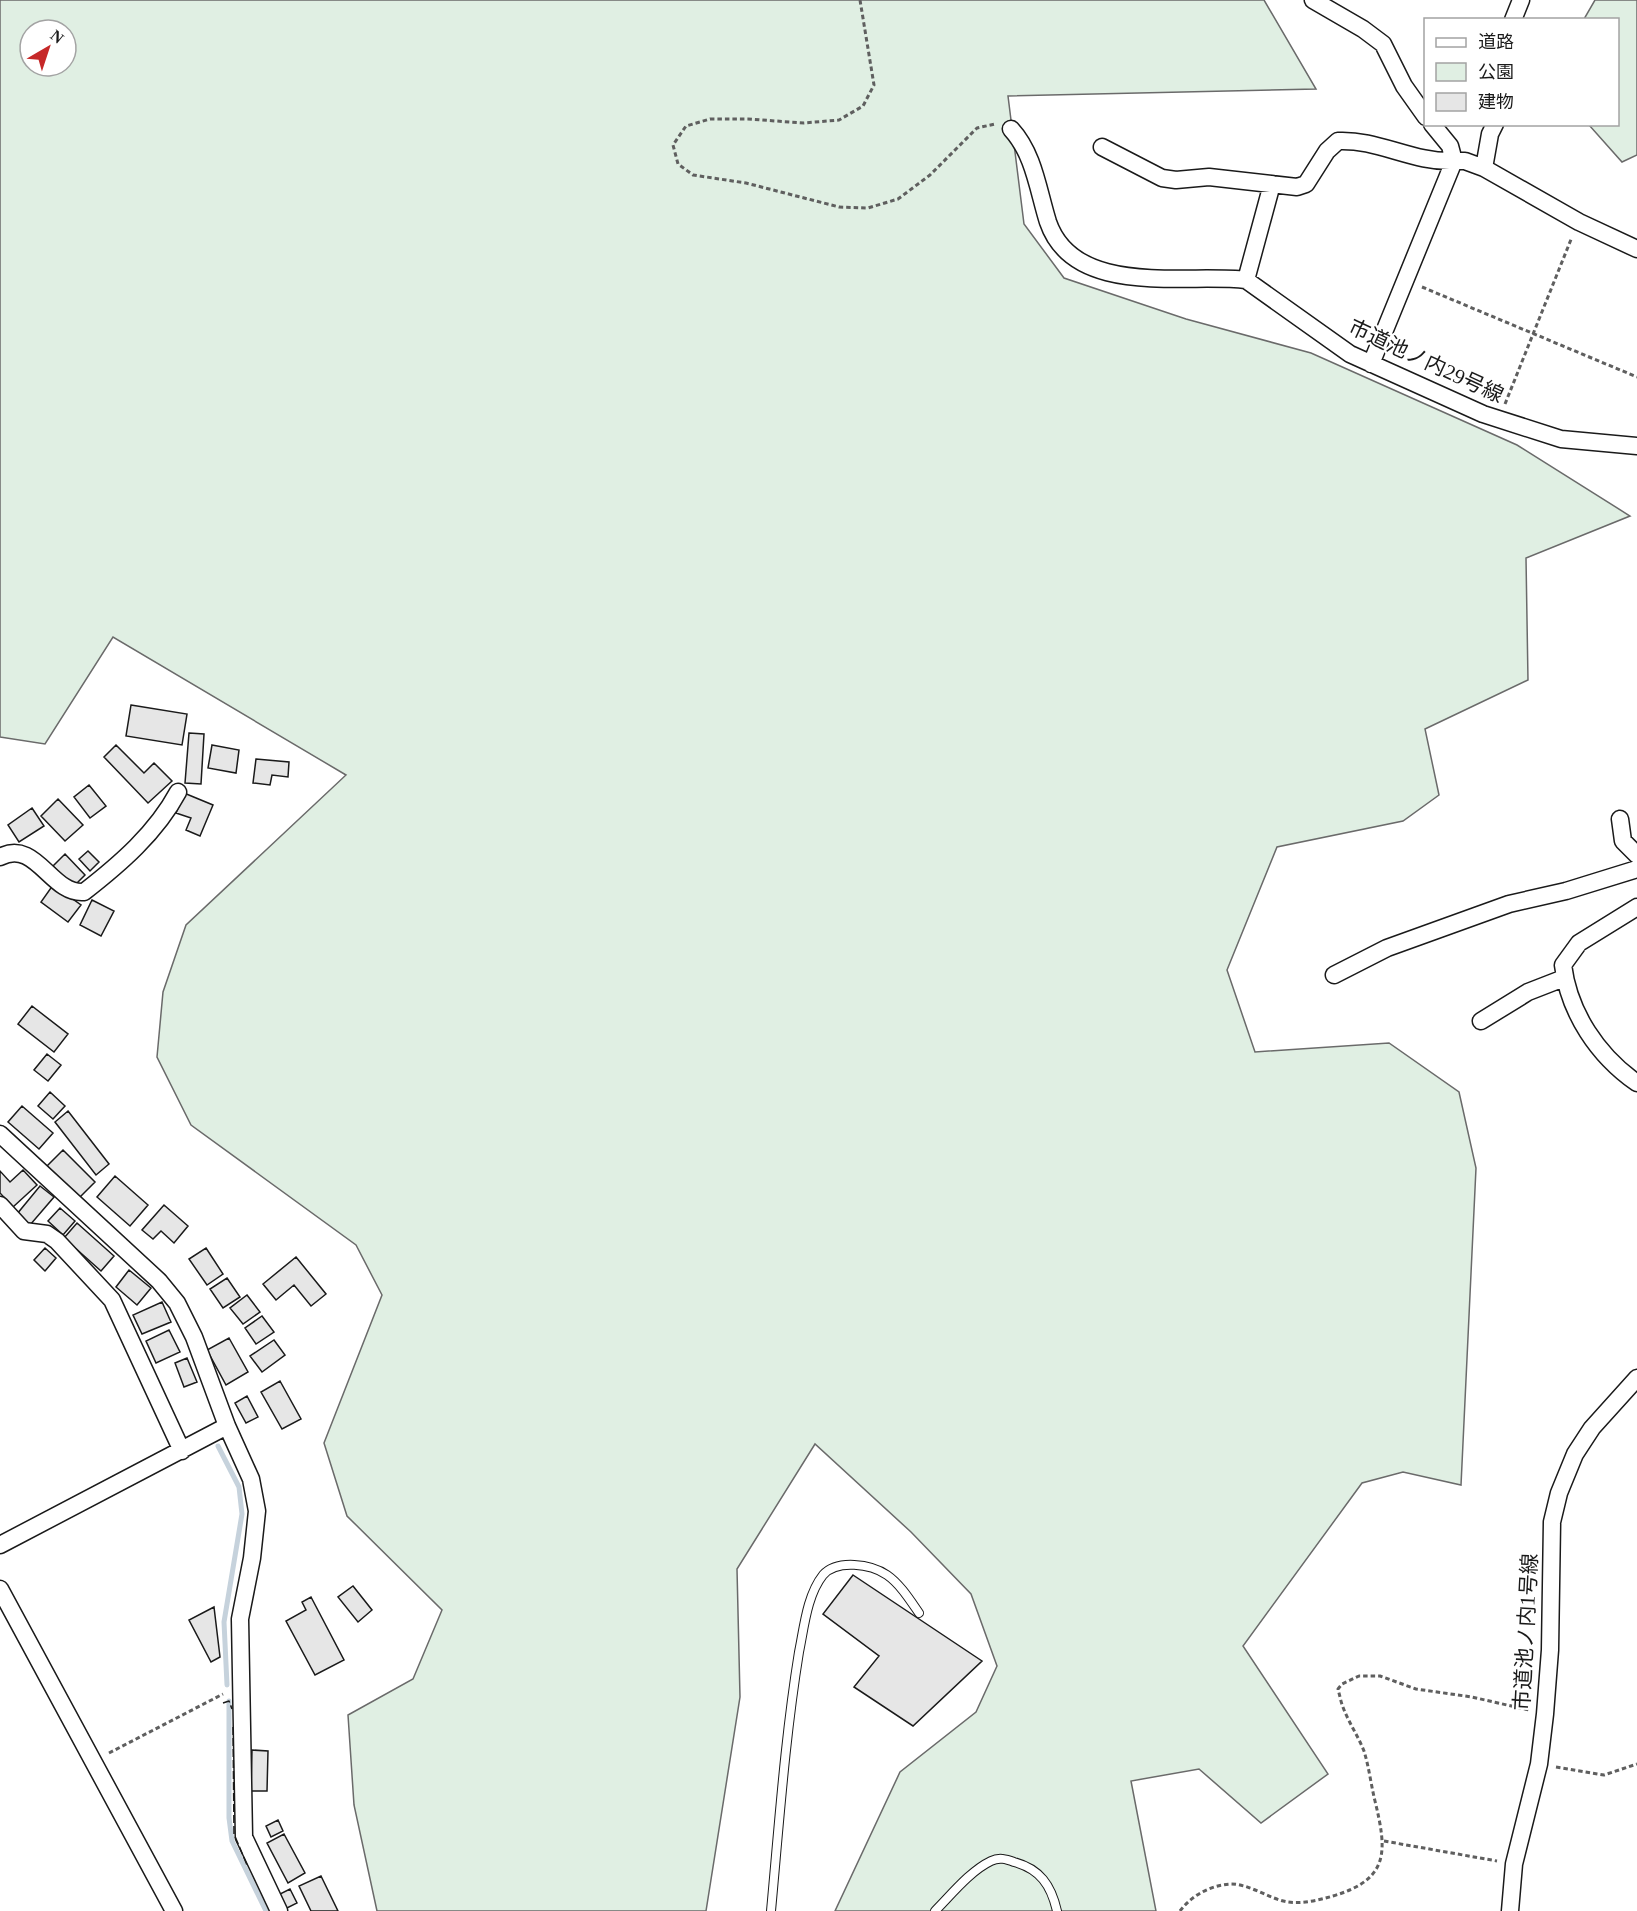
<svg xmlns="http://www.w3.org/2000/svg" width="1637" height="1911" font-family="'Times New Roman','Noto Sans JP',serif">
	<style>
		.green { fill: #e0efe3; stroke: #6a6a6a; stroke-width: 1.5; fill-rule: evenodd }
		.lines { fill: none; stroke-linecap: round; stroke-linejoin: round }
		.stream { stroke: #c6d2dc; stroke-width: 5 }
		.building { fill: #e6e6e6; stroke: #1a1a1a; stroke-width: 1.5 }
		.service-casing { stroke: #1a1a1a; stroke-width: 10 }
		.minor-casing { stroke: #1a1a1a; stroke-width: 19 }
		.path { stroke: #5f5f5f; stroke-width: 3; stroke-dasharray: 4.5 3; stroke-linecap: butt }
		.service { stroke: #fff; stroke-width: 8 }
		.minor { stroke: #fff; stroke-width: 16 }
		.fence { stroke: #1a1a1a; stroke-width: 1.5; stroke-dasharray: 8 3; stroke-linecap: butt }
		.labels { text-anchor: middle; stroke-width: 4.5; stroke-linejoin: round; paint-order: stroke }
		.street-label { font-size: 21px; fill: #1a1a1a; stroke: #fff }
	</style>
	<rect width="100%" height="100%" fill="#fff"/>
	<path class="green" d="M0,0H1264L1316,89L1008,96L1024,224L1064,278L1186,319L1311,353L1517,445L1630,516L1526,558L1528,680L1425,729L1439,795L1403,821L1277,847L1227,970L1255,1052L1389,1043L1459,1092L1476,1168L1461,1485L1403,1472L1362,1483L1243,1646L1328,1774L1261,1823L1199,1769L1131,1781L1156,1911H835L900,1772L976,1712L997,1666L971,1594L911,1532L815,1444L737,1569L740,1697L706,1911H377L354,1805L348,1715L413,1679L442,1610L347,1516L324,1443L382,1295L356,1245L191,1125L157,1057L163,992L186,925L346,775L113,637L45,744L0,737ZM30,30H66V66H30Z
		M1595,0H1637V155L1622,162L1589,125L1618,124V20L1584,19Z"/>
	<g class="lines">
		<path class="stream" d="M218,1446L239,1487L242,1514L224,1622L227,1685
			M229,1701V1818L232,1841L266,1911"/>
	</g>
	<path class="building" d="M131,705L187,714L182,745L126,736Z
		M189,733L204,734L201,784L185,783Z
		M116,745L144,773L154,763L172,781L148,803L104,757Z
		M212,745L239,750L236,773L208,768Z
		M256,759L289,762L288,777L272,775L270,785L253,783Z
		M89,785L106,806L90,818L74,797Z
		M184,793L213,805L200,836L186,830L191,818L176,813Z
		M58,799L83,825L65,841L41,816Z
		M32,808L44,826L19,842L8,825Z
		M88,851L99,862L90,871L79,859Z
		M65,854L85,875L73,887L53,866Z
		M53,885L81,905L68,922L41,902Z
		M92,900L114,911L101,936L80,925Z
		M32,1006L68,1034L54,1052L18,1024Z
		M47,1054L61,1065L48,1081L34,1070Z
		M50,1092L65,1106L53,1119L38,1106Z
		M22,1106L53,1133L39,1149L8,1122Z
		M68,1111L109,1164L96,1175L55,1122Z
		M63,1150L95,1182L79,1198L47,1166Z
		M23,1170L37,1185L13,1207L0,1193V1171L10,1182Z
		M115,1176L148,1205L130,1226L97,1197Z
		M40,1186L54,1197L30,1225L17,1214Z
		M164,1205L188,1226L174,1243L161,1231L153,1239L142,1230Z
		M60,1208L75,1221L63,1235L48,1221Z
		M77,1223L114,1256L101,1271L64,1238Z
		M45,1248L56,1258L45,1271L34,1260Z
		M206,1248L223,1274L207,1285L189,1259Z
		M296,1257L326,1294L311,1306L294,1285L276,1300L263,1284Z
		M129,1270L151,1288L137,1305L116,1287Z
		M227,1278L240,1297L223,1308L210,1289Z
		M247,1295L260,1312L243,1324L230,1308Z
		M162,1302L171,1322L142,1334L133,1315Z
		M262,1316L274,1332L256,1344L245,1328Z
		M169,1330L180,1352L156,1363L146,1341Z
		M229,1338L248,1372L226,1385L207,1350Z
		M274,1340L285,1355L262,1372L250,1356Z
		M187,1358L197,1382L184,1387L175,1363Z
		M280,1381L301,1419L282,1429L261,1392Z
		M247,1396L258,1417L246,1423L235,1403Z
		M853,1575L982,1661L913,1726L854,1687L879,1656L823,1614Z
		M353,1586L372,1610L358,1622L338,1597Z
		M311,1597L344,1660L315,1675L286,1621L306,1610L302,1602Z
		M214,1607L220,1657L211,1662L189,1620Z
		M252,1750L268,1751L267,1791H251Z
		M278,1820L283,1831L271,1837L266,1826Z
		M284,1834L305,1873L288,1883L267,1843Z
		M321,1876L338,1911H311L299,1886Z
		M290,1889L297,1903L285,1909L278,1895Z"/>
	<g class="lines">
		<g class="service-casing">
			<path id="service" d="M771,1911C779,1825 785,1738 799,1652C804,1628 807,1595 823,1575C837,1559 871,1564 887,1575C900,1584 910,1600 919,1613
				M935,1911C951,1895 970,1871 991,1861C999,1857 1006,1859 1014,1862C1040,1869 1051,1885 1057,1911"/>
		</g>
		<g class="minor-casing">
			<path id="minor" d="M1313,0L1363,29L1383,44L1404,86L1426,117
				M1513,20L1521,0
				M1432,124L1450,146L1454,161H1465L1484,168L1490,134L1495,124
				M1011,129C1034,154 1038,190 1048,222C1074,298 1186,273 1246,280L1350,354L1483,414L1561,439L1637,446
				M1102,147L1162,178L1176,180L1209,177L1297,187L1306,184L1327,151L1338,141C1378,139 1413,163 1454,161L1371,364
				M1484,168L1579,222L1637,249
				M1246,280L1272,184
				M1620,819L1623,841L1637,855
				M0,857C36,838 51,895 84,892C120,864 156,833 178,792
				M1637,907L1579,943L1563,965C1569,1013 1598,1056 1637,1083
				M1334,975L1387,948L1509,904L1566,891L1637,869
				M1481,1021L1528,992L1564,978
				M0,1134L159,1281L177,1303L194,1337L227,1426L251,1479L257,1511L252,1558L240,1619L244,1837L279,1911
				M0,1205L24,1231L47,1234L57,1241L112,1300L182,1451
				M0,1545L227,1426
				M0,1589L174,1911
				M1510,1911L1514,1864L1539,1764L1545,1714L1550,1650L1552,1522L1559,1493L1575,1454L1592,1428L1637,1378"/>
		</g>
		<path class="path" d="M860,0L874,85L863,106L839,120L804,123L748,119H710L686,126L673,145L678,164L693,175L746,183L839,207L868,208L898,199L930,175L977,128L995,124
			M1422,287L1637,377
			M1505,404L1572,237
			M109,1753L223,1694
			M1556,1767L1604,1775L1637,1764
			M1384,1841L1497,1861
			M1180,1911C1192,1895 1211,1885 1231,1884C1250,1884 1269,1899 1288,1902C1303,1904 1319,1900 1333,1896C1390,1879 1387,1851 1375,1801C1371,1785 1369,1767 1364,1751C1357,1733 1344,1716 1340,1697L1338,1689L1342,1684L1359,1676H1380L1416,1689L1472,1697L1529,1710"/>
		<use href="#service" class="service"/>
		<use href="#minor" class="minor"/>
		<path class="fence" d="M223,1703L229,1701L232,1709
			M233,1727L234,1834L247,1865"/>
	</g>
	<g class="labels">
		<g class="street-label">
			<text transform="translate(1426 361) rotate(25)" y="7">市道池ノ内29号線</text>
			<text transform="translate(1526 1632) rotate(-87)" y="7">市道池ノ内1号線</text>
		</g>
	</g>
	<rect x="1424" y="18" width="195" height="108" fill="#ffffff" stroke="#a3a3a3" stroke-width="1.5"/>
	<rect x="1436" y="38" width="30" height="9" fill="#ffffff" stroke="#a3a3a3" stroke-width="1.5"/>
	<text x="1478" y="48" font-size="18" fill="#1a1a1a">道路</text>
	<rect x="1436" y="63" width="30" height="18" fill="#e0efe3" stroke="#a3a3a3" stroke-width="1.5"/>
	<text x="1478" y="78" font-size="18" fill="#1a1a1a">公園</text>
	<rect x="1436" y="93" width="30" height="18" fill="#e6e6e6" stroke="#a3a3a3" stroke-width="1.5"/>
	<text x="1478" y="108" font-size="18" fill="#1a1a1a">建物</text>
	<g transform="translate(48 48) rotate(39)"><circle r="28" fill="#ffffff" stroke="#a3a3a3" stroke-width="1.5"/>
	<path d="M0-4.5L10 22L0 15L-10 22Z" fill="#c62828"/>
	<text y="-9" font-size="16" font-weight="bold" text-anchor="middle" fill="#1a1a1a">N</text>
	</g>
</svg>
